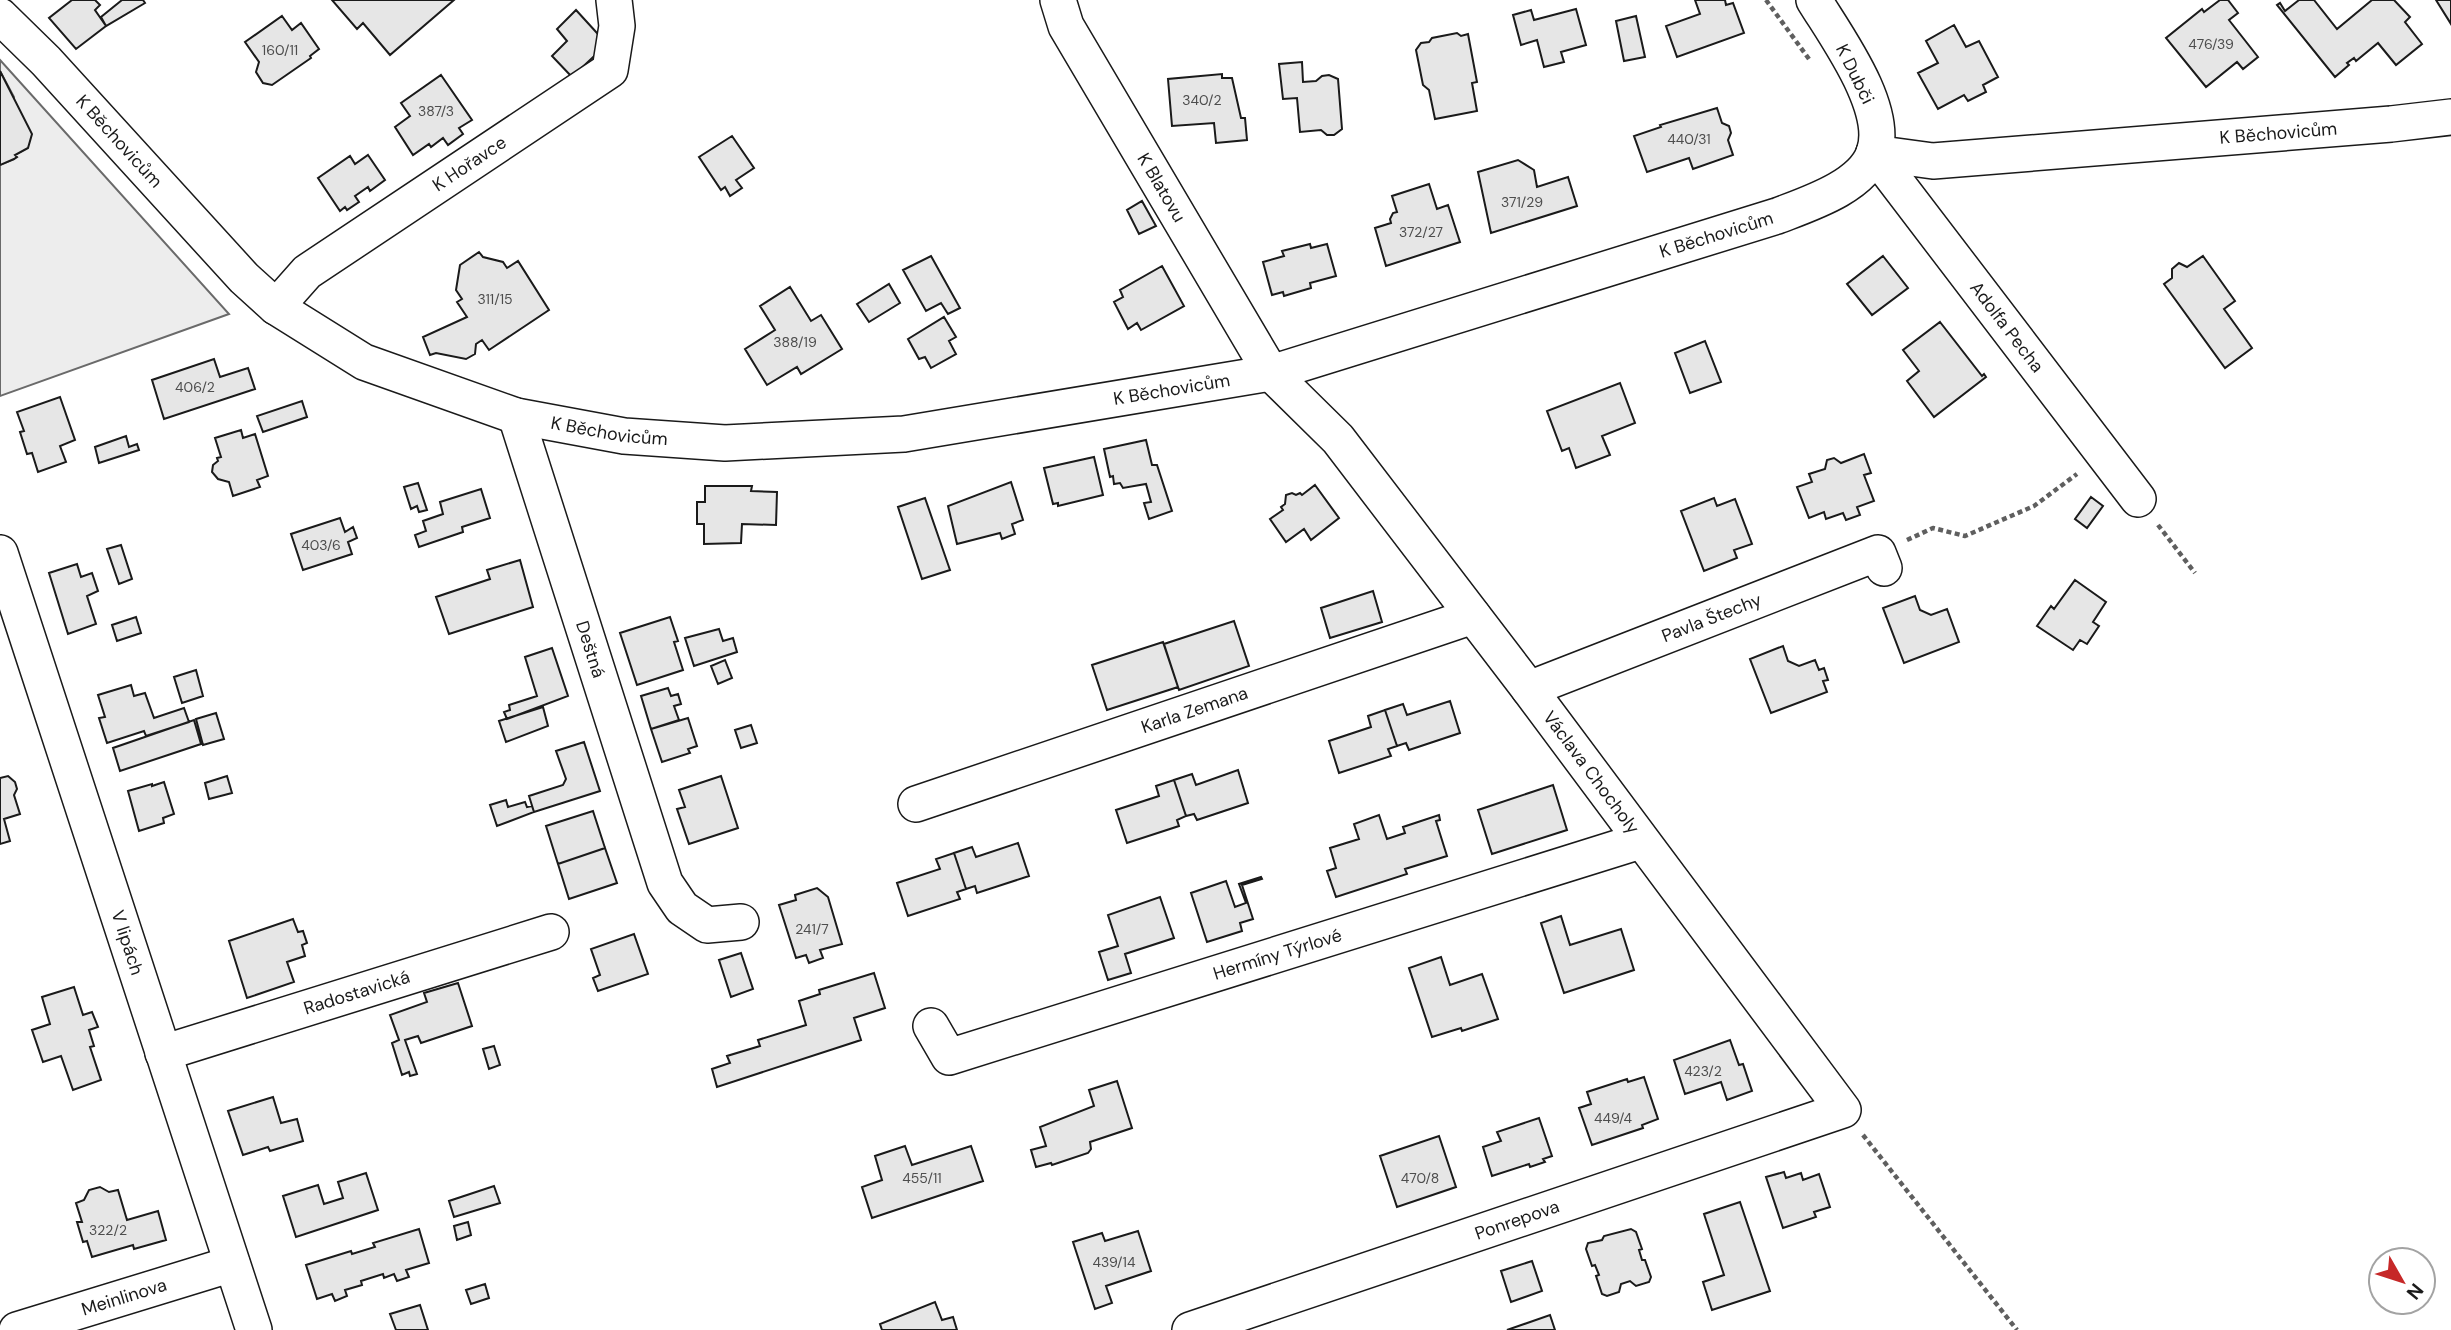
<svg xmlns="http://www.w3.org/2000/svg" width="2451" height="1330" font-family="'DM Sans',sans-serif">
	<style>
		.built { fill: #ededed; stroke: #6a6a6a; stroke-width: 2 }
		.building { fill: #e6e6e6; stroke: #1a1a1a; stroke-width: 2 }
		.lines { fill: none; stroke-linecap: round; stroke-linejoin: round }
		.minor-casing { stroke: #1a1a1a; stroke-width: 38 }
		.path { stroke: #5f5f5f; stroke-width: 4.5; stroke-dasharray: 5 3.5; stroke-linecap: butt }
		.minor { stroke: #fff; stroke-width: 35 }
		.labels { text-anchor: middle; stroke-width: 5; stroke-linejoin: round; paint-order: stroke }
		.number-label { font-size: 14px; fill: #4d4d4d }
		.street-label { font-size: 18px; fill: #1a1a1a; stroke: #fff }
	</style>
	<rect width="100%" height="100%" fill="#fff"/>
	<path class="built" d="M0,60L229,314L0,396V165L14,159L15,155L27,148L13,100L14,97L0,71Z"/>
	<path class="building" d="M72,0H95L100,5L95,10L106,26L76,49L49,18Z
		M122,0H143L145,3L106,26L101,17Z
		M332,0H454L390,55L363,23L357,29Z
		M1695,0H1725L1726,5L1733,3L1744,33L1677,57L1666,26L1700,14Z
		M2220,0H2228L2238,13L2229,20L2258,57L2243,69L2237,62L2206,87L2166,38L2202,9L2204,12Z
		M2299,0H2314L2337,29L2372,0H2394L2410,17L2405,22L2422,44L2396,65L2378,43L2356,61L2354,58L2347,63L2349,65L2335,77L2277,5L2280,3L2285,11Z
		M2436,0H2451V24Z
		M1576,9L1586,45L1561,52L1564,62L1544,67L1537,40L1521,45L1513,15L1531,10L1534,20Z
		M576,10L607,44L572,77L552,56L567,41L557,29Z
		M282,16L292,30L301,23L319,49L310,56L311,58L272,85L263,83L256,72L259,62L245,42Z
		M1636,16L1645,57L1624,61L1616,21Z
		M1954,25L1966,47L1979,41L1998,77L1983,85L1986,92L1968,101L1964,95L1938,109L1918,73L1938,63L1926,41Z
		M1457,33L1461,36L1468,34L1477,82L1472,83L1477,111L1435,119L1429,90L1423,85L1416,50L1421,43L1429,42L1432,38Z
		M1302,62L1303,82L1316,81L1322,76L1329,75L1338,79L1342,129L1334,135H1327L1321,130L1300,132L1297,98L1283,99L1279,64Z
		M0,71L32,134L28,148L15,155L17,157L14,159L0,165Z
		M1222,74V78H1232L1241,118H1245L1247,140L1216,143L1214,123L1172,126L1168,79Z
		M441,75L472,120L459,128L463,134L448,145L443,138L431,147L429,144L413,155L395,127L410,116L401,103Z
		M1717,108L1722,123L1729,126L1731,133L1728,140L1733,155L1693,169L1689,158L1647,172L1634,136L1661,127L1660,125Z
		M732,136L754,168L736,180L742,188L730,196L725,187L721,190L699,157Z
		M368,155L385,180L370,191L368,187L355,196L359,202L347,210L345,207L340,211L318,178L350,156L355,164Z
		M1518,160L1534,170L1537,187L1568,177L1577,206L1491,233L1478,172Z
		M1429,184L1437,209L1448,205L1460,242L1386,266L1375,228L1391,223L1390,219L1393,213L1397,212L1392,196Z
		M1142,201L1156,226L1139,234L1127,210Z
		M1310,244L1311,248L1327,244L1336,276L1310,283L1311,288L1284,296L1283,292L1272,295L1263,262L1284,256L1282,251Z
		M479,252L483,257L503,262L507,268L518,261L549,310L489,350L482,340L476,344L475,354L466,359L436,353L430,355L423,337L467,317L457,302L462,299L456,290L460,265Z
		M931,256L960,308L948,314L941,303L926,311L903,270Z
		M1883,256L1908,288L1872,315L1847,284Z
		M2203,256L2235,301L2224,309L2252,348L2225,368L2164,284L2172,278V269L2179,263L2187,267Z
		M1162,266L1184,306L1141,330L1137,323L1128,329L1114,302L1123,297L1120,290Z
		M889,284L900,303L869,322L857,304Z
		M790,287L811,321L821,315L842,349L801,374L797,367L767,385L745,349L775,330L760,306Z
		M944,317L956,337L949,341L956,354L931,368L925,357L919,359L908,339Z
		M1940,322L1982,376L1984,374L1986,377L1934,417L1907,381L1919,371L1903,350Z
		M1705,341L1721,382L1690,393L1675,353Z
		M214,359L220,377L248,368L255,389L164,419L152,380Z
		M1620,383L1635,423L1602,436L1610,455L1576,468L1569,448L1562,451L1547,411Z
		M60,397L75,440L60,446L66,462L38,472L32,453L27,454L20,432L24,431L17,412Z
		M302,401L307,417L263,432L257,416Z
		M241,430L243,438L255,434L268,476L257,480L260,487L233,496L229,482L218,479L212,472L213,465L218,461L217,458L221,457L215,438Z
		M126,436L129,447L137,444L139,450L99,463L95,447Z
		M1146,440L1152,465H1157L1172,511L1149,519L1144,503L1151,502L1146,484L1123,488L1120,483L1114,484L1113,476L1110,477L1104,449Z
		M1864,454L1871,473L1864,475L1874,501L1857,507L1860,515L1846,520L1843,513L1826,519L1824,512L1809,518L1797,487L1812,482L1809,474L1825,469L1827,460L1834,458L1841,463Z
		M1094,457L1103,495L1058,506V503L1053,504L1044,468Z
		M1011,482L1023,520L1012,524L1015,534L1002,539L1000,533L957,544L948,506Z
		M418,483L427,510L419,512L417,506L411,509L404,487Z
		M1315,485L1339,518L1311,540L1304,529L1286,542L1270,519L1283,510L1281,507L1285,504L1286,495L1292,493L1296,495L1300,493L1302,495Z
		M705,486H752L751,491L777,492L776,525L742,524L741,543L704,544V524H697V502H705Z
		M481,489L490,518L462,527L463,532L419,547L415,535L426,531L423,521L443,514L440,502Z
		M2091,497L2103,506L2087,528L2075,519Z
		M925,498L950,570L922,579L898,507Z
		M1714,498L1717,506L1735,499L1752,544L1734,550L1737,558L1704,571L1681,511Z
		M340,518L345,532L353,527L357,538L348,542L352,554L303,570L291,534Z
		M121,545L132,579L119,584L107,549Z
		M520,560L533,607L449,634L436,597L490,579L487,570Z
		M77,564L81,577L92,573L98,591L87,596L96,624L68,634L49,573Z
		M2075,580L2106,602L2093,622L2099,626L2087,644L2080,640L2073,650L2037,626L2051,606L2054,609Z
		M1373,591L1382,622L1330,638L1321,608Z
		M1915,596L1920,610L1931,615L1947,609L1959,642L1904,663L1883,608Z
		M136,617L141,633L117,641L112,625Z
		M670,617L678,641L674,642L683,670L637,685L620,633Z
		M1234,621L1249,666L1179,690L1164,644Z
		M719,629L723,641L733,638L737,652L694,666L685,638Z
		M1163,642L1178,687L1107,710L1092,665Z
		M1783,646L1788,661L1799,666L1815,660L1819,670L1824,668L1828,680L1823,681L1827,692L1771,713L1750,659Z
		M552,648L568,696L507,719L504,712L510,710L509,705L537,696L525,657Z
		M725,660L732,678L718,684L711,666Z
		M196,670L203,696L182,703L174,677Z
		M131,685L134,696L145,693L154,718L184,708L189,722L146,736L144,731L107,743L99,718L105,717L98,695Z
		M668,688L671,696L678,694L681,704L674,706L679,720L651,729L641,696Z
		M1450,701L1460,733L1409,750L1406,743L1397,746L1385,710L1403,704L1407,715Z
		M543,707L548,726L506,742L499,721Z
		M1385,710L1397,746L1388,749L1391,756L1339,773L1329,741L1371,727L1368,716Z
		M216,713L224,739L203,745L196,719Z
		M688,718L697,746L688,749L690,753L662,762L651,729Z
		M194,720L201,744L120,771L113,748Z
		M751,725L757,743L741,748L735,730Z
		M584,742L600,791L534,812L529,796L563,785L566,779L556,751Z
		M1238,770L1248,803L1197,820L1194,814L1186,816L1174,780L1192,774L1196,785Z
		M8,776L15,782L17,789L14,795L20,814L4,819L10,841L0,844V778Z
		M227,776L232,793L209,799L205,783Z
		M721,776L738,828L689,844L677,809L685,807L679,790Z
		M1174,780L1186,816L1177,820L1179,826L1127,843L1116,810L1159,796L1156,786Z
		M164,782L174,814L163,818L164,823L139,831L128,791L152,784V786Z
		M1553,785L1567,830L1492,854L1478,810Z
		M506,800L508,807L525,802L527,807L532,806L534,812L497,826L490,805Z
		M593,811L605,848L558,864L546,826Z
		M1379,815L1387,839L1405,833L1403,827L1439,815L1440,820L1436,821L1447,856L1405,869L1407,874L1336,897L1327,871L1336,868L1330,848L1359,839L1354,824Z
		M1018,843L1029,876L977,893L975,886L966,889L954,853L972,847L976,857Z
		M605,848L617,883L569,899L558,864Z
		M954,853L966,889L957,892L960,899L908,916L897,883L940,869L936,859Z
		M1261,877L1262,879L1242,885L1253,919L1240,923L1242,931L1207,942L1191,893L1226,881L1235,907L1246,903L1239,884Z
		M817,888L828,897L842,944L820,950L823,958L809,963L806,955L796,958L779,905L796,900L795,895Z
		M1160,897L1174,938L1125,954L1131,973L1108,980L1099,952L1118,946L1108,915Z
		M1561,916L1570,945L1621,929L1634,970L1564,993L1541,923Z
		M293,919L298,932L303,931L307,943L302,945L305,956L287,962L294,982L247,998L229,941Z
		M634,934L648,974L598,991L593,978L600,975L591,949Z
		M741,953L753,989L731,997L719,960Z
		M1441,957L1450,985L1482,974L1498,1019L1462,1031L1461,1028L1432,1037L1409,968Z
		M874,973L885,1008L854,1018L861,1040L717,1087L712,1069L730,1063L727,1056L760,1046L758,1040L806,1025L799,1001L820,994L819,990Z
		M458,983L472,1026L421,1043L418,1036L405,1040L417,1074L410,1076L409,1072L402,1075L392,1043L399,1040L390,1015L427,1002L424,993Z
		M74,987L83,1015L92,1012L98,1027L89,1030L94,1046L90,1047L101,1080L73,1090L61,1056L43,1062L32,1030L50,1024L42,997Z
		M1730,1040L1739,1065L1743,1064L1752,1091L1727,1100L1721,1082L1685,1094L1674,1060Z
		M494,1046L500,1065L489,1069L483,1049Z
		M1644,1077L1658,1119L1642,1125L1643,1128L1592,1145L1579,1108L1591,1104L1587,1092L1627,1079L1628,1082Z
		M1117,1081L1132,1128L1090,1142L1091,1149L1088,1153L1052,1165L1051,1163L1036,1167L1031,1150L1046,1146L1040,1127L1094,1106L1089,1090Z
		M273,1097L281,1123L297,1119L303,1141L270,1151L268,1147L243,1155L228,1111Z
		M1539,1118L1552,1156L1543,1159L1545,1162L1530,1167L1529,1164L1492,1176L1483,1147L1501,1141L1497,1132Z
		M1439,1136L1456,1187L1397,1207L1380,1156Z
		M905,1146L912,1165L971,1146L983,1181L872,1218L862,1187L882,1180L875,1156Z
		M1784,1172L1786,1178L1801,1173L1803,1180L1819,1174L1830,1207L1814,1212L1816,1217L1783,1228L1766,1177Z
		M366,1173L378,1210L296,1237L283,1196L318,1185L324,1204L343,1198L338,1182Z
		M494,1186L500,1203L454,1217L449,1201Z
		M100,1187L109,1192L118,1190L127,1220L158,1211L166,1240L134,1249L133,1245L92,1257L87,1241L83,1242L77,1222H82L76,1203L84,1200L89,1190Z
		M1740,1202L1770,1291L1712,1310L1703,1282L1724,1275L1704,1214Z
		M468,1222L471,1235L457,1240L454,1226Z
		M419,1229L429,1263L406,1270L409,1277L397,1281L394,1274L384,1278L383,1274L361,1281L362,1285L345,1290L347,1296L335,1301L332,1294L317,1299L306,1265L351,1251L352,1254L375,1247L373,1243Z
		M1631,1229L1636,1232L1642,1249L1639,1250L1642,1260H1645L1651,1277L1649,1282L1636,1286L1630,1281L1621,1284L1619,1292L1607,1296L1602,1294L1596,1276L1599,1275L1595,1265L1592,1266L1586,1249L1588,1243L1602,1240L1604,1236Z
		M1138,1231L1151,1271L1106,1286L1112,1303L1095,1309L1073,1242L1102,1233L1105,1241Z
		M1532,1261L1542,1291L1511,1302L1501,1271Z
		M485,1284L489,1298L471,1304L466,1290Z
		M935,1302L942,1320L953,1317L957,1330H882L880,1324Z
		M420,1305L428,1330H396L390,1314Z
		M1550,1315L1555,1330H1507Z"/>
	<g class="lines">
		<g class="minor-casing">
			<g id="minor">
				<path id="s1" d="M1058,0L1066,26L1271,373L1338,439L1529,689L1843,1110L1190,1330"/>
				<path id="s2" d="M0,16L46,61L244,278L276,307L364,362L516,416L624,436L725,443L904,434L1271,373L1777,216C1808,204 1862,187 1874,153C1890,109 1836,36 1814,0"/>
				<path id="s3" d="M1874,153L1933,161L2391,124L2451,117"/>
				<path id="s4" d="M1874,153L2138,499"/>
				<path id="s5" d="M276,307L307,272L610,70L617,26L614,0"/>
				<path id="s6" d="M516,416L665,883L682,908L707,925L741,922"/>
				<path id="s7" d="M0,553L254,1330"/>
				<path id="s8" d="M1529,689L1878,553L1884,568"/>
				<path id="s9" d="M916,804L1473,616"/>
				<path id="s10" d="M931,1026L949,1057L1640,841"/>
				<path id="s11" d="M163,1053L551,932"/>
				<path id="s12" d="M17,1330L232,1264"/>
			</g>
		</g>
		<path class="path" d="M1766,0L1809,59
			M2158,525L2195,573
			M1907,540L1933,528L1965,536L2034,506L2077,474
			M1863,1135L2017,1330"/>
		<use href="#minor" class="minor"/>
	</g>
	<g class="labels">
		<g class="number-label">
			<text x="2211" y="49">476/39</text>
			<text x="280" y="55">160/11</text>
			<text x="1202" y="105">340/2</text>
			<text x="436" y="116">387/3</text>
			<text x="1689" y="144">440/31</text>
			<text x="1522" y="207">371/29</text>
			<text x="1421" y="237">372/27</text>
			<text x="495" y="304">311/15</text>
			<text x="795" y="347">388/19</text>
			<text x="195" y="392">406/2</text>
			<text x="321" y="550">403/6</text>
			<text x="812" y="934">241/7</text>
			<text x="1703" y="1076">423/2</text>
			<text x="1613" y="1123">449/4</text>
			<text x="922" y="1183">455/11</text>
			<text x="1420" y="1183">470/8</text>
			<text x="108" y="1235">322/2</text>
			<text x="1114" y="1267">439/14</text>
		</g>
		<g class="street-label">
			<text transform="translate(1855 74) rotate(64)" y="6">K Dubči</text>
			<text dy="6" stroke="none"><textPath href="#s3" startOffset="406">K Běchovicům</textPath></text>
			<text dy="6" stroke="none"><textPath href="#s2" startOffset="173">K Běchovicům</textPath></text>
			<text dy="6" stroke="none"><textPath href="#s5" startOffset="242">K Hořavce</textPath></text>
			<text dy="6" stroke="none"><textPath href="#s1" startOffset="215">K Blatovu</textPath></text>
			<text dy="6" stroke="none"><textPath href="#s2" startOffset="1895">K Běchovicům</textPath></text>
			<text dy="6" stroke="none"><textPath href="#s4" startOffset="219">Adolfa Pecha</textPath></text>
			<text dy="6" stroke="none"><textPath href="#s2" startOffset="1328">K Běchovicům</textPath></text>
			<text dy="6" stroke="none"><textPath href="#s2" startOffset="761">K Běchovicům</textPath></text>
			<text dy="6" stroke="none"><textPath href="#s8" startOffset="196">Pavla Štechy</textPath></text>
			<text dy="6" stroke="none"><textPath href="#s6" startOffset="245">Deštná</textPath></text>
			<text dy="6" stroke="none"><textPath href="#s9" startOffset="294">Karla Zemana</textPath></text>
			<text dy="6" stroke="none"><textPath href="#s1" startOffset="943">Václava Chocholy</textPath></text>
			<text dy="6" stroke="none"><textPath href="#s7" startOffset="410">V lipách</textPath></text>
			<text dy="6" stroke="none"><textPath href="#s10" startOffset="380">Hermíny Týrlové</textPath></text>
			<text dy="6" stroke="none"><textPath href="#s11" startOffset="203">Radostavická</textPath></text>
			<text transform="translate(1517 1220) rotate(-19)" y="6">Ponrepova</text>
			<text dy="6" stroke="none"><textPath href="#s12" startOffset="112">Meinlinova</textPath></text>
		</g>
	</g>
	<g transform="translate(2402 1281) rotate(129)"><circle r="33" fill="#ffffff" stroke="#a3a3a3" stroke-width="2"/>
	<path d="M0-5L12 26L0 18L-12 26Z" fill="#c62828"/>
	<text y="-10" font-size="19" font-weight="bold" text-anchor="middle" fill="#1a1a1a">N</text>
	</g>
</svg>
